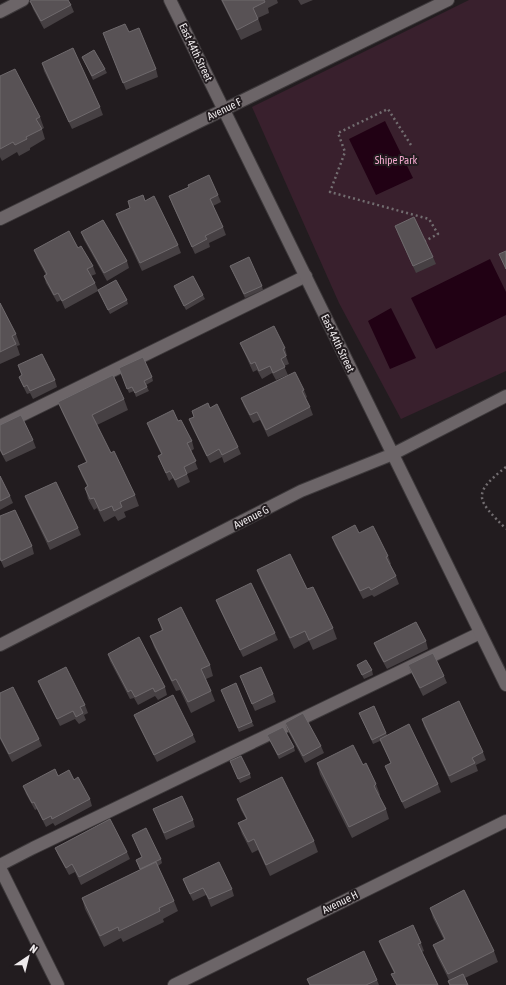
<svg xmlns="http://www.w3.org/2000/svg" width="506" height="985" font-family="'Asap Condensed',sans-serif">
	<style>
		.green { fill: #39202d }
		.water { fill: #210114 }
		.lines { fill: none; stroke-linecap: round; stroke-linejoin: round }
		.service-casing { stroke: #3d393b; stroke-width: 14 }
		.minor-casing { stroke: #3d393b; stroke-width: 14 }
		.path { stroke: #726d70; stroke-width: 2.5; stroke-dasharray: 2 3; stroke-linecap: butt }
		.service { stroke: #6c6568; stroke-width: 12 }
		.minor { stroke: #6c6568; stroke-width: 12 }
		.wall { fill: #464043 }
		.building { fill: #585255; stroke: #6f6a6d }
		.labels { text-anchor: middle; stroke-width: 4; stroke-linejoin: round; paint-order: stroke }
		.street-label { font-size: 11px; fill: #eeeaec; stroke: #221c1f }
		.park-label { font-size: 11px; fill: #f0a7cc; stroke: #221c1f }
	</style>
	<rect width="100%" height="100%" fill="#221c1f"/>
	<path class="green" d="M469,0H506V371L401,419L339,303L252,107Z"/>
	<path class="water" d="M385,121L413,178L376,195L349,139Z
		M490,259L506,292V315L436,349L411,298Z
		M391,308L416,358L390,369L368,321Z"/>
	<g class="lines">
		<g class="service-casing">
			<path id="service" d="M0,12L23,0
				M0,426L306,276
				M0,865L33,848L480,633"/>
		</g>
		<g class="minor-casing">
			<path id="minor" d="M170,0L506,685
				M0,219L448,0
				M0,645L301,491L393,454L506,396
				M0,868L58,985
				M174,985L506,821"/>
		</g>
		<path class="path" d="M411,145L388,109L338,133L345,152L330,192L429,219L438,234L425,241
			M506,467C470,495 478,500 506,529"/>
		<use href="#service" class="service"/>
		<use href="#minor" class="minor"/>
	</g>
	<path class="wall" d="M221,0H277L278,3L268,8L269,13L258,18L262,30L241,40Z
		M298,0H313L301,5Z
		M30,1L71,5L74,12L44,29L33,9Z
		M129,32L156,69L158,77L126,90L103,33Z
		M82,57L105,69L107,73L93,80Z
		M42,63L100,107L103,115L72,129L44,71Z
		M0,76L40,117L44,128L42,129L45,139L30,148V150L19,156L17,152L2,161L0,157Z
		M188,185L218,195L221,202L213,206L223,227L226,235L209,243L210,247L195,254L172,204L169,196L189,187Z
		M145,201L178,245L181,253L142,271L119,222L116,214Z
		M395,226L433,257L436,264L416,273L398,234Z
		M81,232L127,261L129,268L107,281L84,240Z
		M78,248L93,266L96,274L91,276L95,283L98,290L127,300L128,304L110,314L98,291L65,309L61,300L57,302L46,283L44,276L46,275L37,258L34,250Z
		M230,266L262,286L263,290L245,298Z
		M174,286L203,295L205,299L186,310Z
		M0,303L16,334L20,345L17,346L20,355L0,364Z
		M240,343L285,348L287,356H286L289,364L284,366L288,375L276,380L272,373L262,379L257,370L253,372L243,350Z
		M18,365L55,380L57,387L33,399L30,393L27,394L22,384L19,377L22,376Z
		M119,368L152,377L153,381L146,385L149,391L136,397L134,391L129,393Z
		M304,390L307,397L306,398L310,407L313,415L268,437L260,420L253,423L244,406L241,398Z
		M124,399L128,410L97,425L111,453L135,495L139,506L124,512L126,517L118,521L115,516L104,522L97,508L94,510L88,499L85,488L87,486L82,476L78,466L86,462L62,412L58,402Z
		M210,408L238,447L241,454L224,463L222,457L210,463L192,427L189,419L194,417L192,411Z
		M178,421L192,441L194,449L191,451L198,469L187,474L190,482L178,488L173,478L169,481L161,463L158,456L161,454L150,431L147,423Z
		M0,425L33,440L36,448L6,462L0,451Z
		M0,476L10,496L13,503L0,510Z
		M25,496L78,528L81,535L50,550L28,504Z
		M0,516L32,546L34,554L4,568L0,559Z
		M359,533L388,556L391,564H390L396,576L399,584L374,597L372,595L363,599L335,545L332,537Z
		M257,570L307,589L333,628L337,639L313,650L309,641L294,649L261,581Z
		M216,600L275,633L278,640L243,657L219,608Z
		M158,619L210,665L213,676L206,679L211,691L215,701L191,713L180,690L176,691L154,647L150,636L162,631Z
		M426,641L428,649L387,669L377,651L374,643Z
		M108,654L165,687L167,695L158,700L155,696L138,705L134,698L130,699L110,661Z
		M357,665L372,670L373,675L364,679Z
		M408,665L444,676L447,683L423,696L411,672Z
		M240,676L273,694L276,702L255,711Z
		M38,681L85,705L88,713L84,715L86,720L79,724L75,719L60,726L41,688Z
		M0,693L39,739L42,746L12,762L0,739Z
		M223,694L252,722L254,726L239,732Z
		M374,706L387,735L438,784L441,792L405,809L388,774L385,766L391,763L380,741L373,744L359,713Z
		M134,715L193,735L196,742L157,762L137,722Z
		M422,719L483,752L486,760L476,765L478,771L451,783L424,726Z
		M285,723L321,746L324,753L305,763L288,731Z
		M267,735L294,747L295,751L279,759Z
		M230,761L250,774L251,778L240,783Z
		M317,763L363,765L376,784L380,795L379,796L386,809L389,819L352,838L320,774Z
		M58,776L74,780L90,799L92,806L55,826L53,823L46,827L37,809L35,810L26,794L23,786Z
		M237,799L314,841L318,852L270,876L258,850L252,853L242,834L238,823L246,819L241,810Z
		M153,809L193,820L195,827L166,840Z
		M132,835L161,859L162,863L158,866L174,901L178,911L163,919L164,922L123,942L121,938L104,947L85,909L82,898L140,870L136,860L142,857Z
		M55,848L127,852L130,859L81,885L75,872L69,875L58,855Z
		M183,879L232,889L234,896L211,907L206,895L193,901L186,887Z
		M430,908L494,951L498,962L465,978L468,985H450L448,981L449,980L437,956L433,945L444,940L433,918Z
		M379,941L421,943L424,951L422,952L438,985H396L391,974L394,973L382,949Z
		M307,979L377,980L379,985H310Z"/>
	<path class="building" d="M32,0H68L71,5L41,21L30,1Z
		M222,0H264L265,2L253,8L258,19L237,30Z
		M125,24L129,32L139,28L156,69L123,83L103,33Z
		M73,48L100,107L69,122L42,63Z
		M94,50L105,69L92,76L82,57Z
		M15,69L40,117L36,119L42,129L26,137L27,139L15,145L13,142L0,149V76Z
		M209,175L218,195L210,199L223,227L205,236L207,239L192,247L169,196L189,187L188,185Z
		M143,195L145,201L154,196L178,245L140,263L116,214L130,208L128,201Z
		M414,217L433,257L413,266L395,226Z
		M103,220L127,261L104,273L81,232Z
		M69,231L78,248L81,246L93,266L87,269L95,283L62,301L58,293L54,295L44,276L47,274L34,250Z
		M506,251V269L499,254Z
		M249,257L262,286L244,294L230,266Z
		M193,276L203,295L184,306L174,286Z
		M116,280L127,300L108,310L98,290Z
		M0,303L16,334L12,336L16,344L0,352Z
		M274,326L285,348L283,349L286,356L281,359L285,367L273,373L270,366L259,371L255,362L251,364L240,343Z
		M42,354L55,380L30,391L27,385L24,387L19,377L22,375L18,365Z
		M143,357L152,377L144,381L147,387L135,393L132,387L127,389L119,368Z
		M295,372L304,390L302,391L310,407L266,430L257,412L250,415L241,398Z
		M113,375L124,399L92,415L111,453L114,451L135,495L120,502L122,507L114,511L112,506L100,511L94,498L90,499L85,488L88,486L78,466L87,462L58,402Z
		M208,403L210,408L217,404L238,447L222,455L219,449L207,456L189,419L194,417L192,411Z
		M173,410L178,421L181,420L192,441L187,443L196,461L184,467L187,474L175,480L170,471L166,473L158,456L162,454L147,423Z
		M21,415L33,440L3,455L0,449V425Z
		M0,476L10,496L0,501Z
		M56,482L78,528L48,542L25,496Z
		M15,510L32,546L1,561L0,557V516Z
		M355,525L359,533L373,526L388,556L386,557L396,576L371,590L369,587L360,591L332,537Z
		M290,554L307,589L313,587L333,628L309,640L305,631L290,638L257,570Z
		M251,583L275,633L240,650L216,600Z
		M181,607L210,665L201,669L211,691L188,702L176,679L172,681L150,636L163,630L158,619Z
		M416,622L426,641L384,662L374,643Z
		M139,637L165,687L155,692L153,688L135,697L131,690L128,692L108,654Z
		M433,653L444,676L420,688L408,665Z
		M366,660L372,670L362,675L357,665Z
		M66,667L85,705L80,707L83,713L76,717L73,711L57,719L38,681Z
		M261,667L273,694L252,704L240,676Z
		M236,683L252,722L238,728L221,690Z
		M13,687L39,739L9,754L0,737V693Z
		M173,695L193,735L154,755L134,715Z
		M459,701L483,752L472,758L475,763L449,776L422,719Z
		M374,706L386,733L372,740L359,713Z
		M303,713L321,746L303,756L285,723Z
		M409,724L438,784L402,802L385,766L391,763L380,739Z
		M283,727L294,747L278,755L267,735Z
		M353,745L363,765L366,763L376,784L374,786L386,809L349,827L317,763Z
		M241,756L250,774L238,779L230,761Z
		M55,769L58,776L69,770L74,780L78,777L90,799L52,819L51,816L43,820L34,802L32,803L23,786Z
		M282,777L314,841L266,865L254,839L248,842L238,823L247,819L237,799Z
		M182,796L193,820L164,833L153,809Z
		M110,819L127,852L79,877L72,864L66,868L55,848Z
		M146,828L161,859L140,869L136,860L142,857L132,835Z
		M156,862L174,901L159,908L160,911L119,931L118,927L100,936L82,898Z
		M219,862L232,889L209,899L203,888L190,894L183,879Z
		M464,890L494,951L448,974L433,945L445,939L430,908Z
		M413,925L421,943L418,944L438,985H397L391,974L395,973L379,941Z
		M364,951L377,980L366,985H310L307,979Z
		M463,974L468,985H450L448,981Z"/>
	<g class="labels">
		<g class="street-label">
			<text transform="translate(196 52) rotate(64)" y="4">East 44th Street</text>
			<text transform="translate(224 109) rotate(-26)" y="4">Avenue F</text>
			<text transform="translate(338 343) rotate(64)" y="4">East 44th Street</text>
			<text transform="translate(251 517) rotate(-27)" y="4">Avenue G</text>
			<text transform="translate(340 902) rotate(-26)" y="4">Avenue H</text>
		</g>
		<g class="park-label">
			<text x="396" y="164">Shipe Park</text>
		</g>
	</g>
	<g transform="translate(28 957) rotate(35)" stroke="#221c1f" stroke-width="3" paint-order="stroke">
	<path d="M0-3L7 15L0 10L-7 15Z" fill="#eeeaec"/>
	<text y="-6" font-size="11" font-weight="bold" text-anchor="middle" fill="#eeeaec">N</text>
	</g>
</svg>
